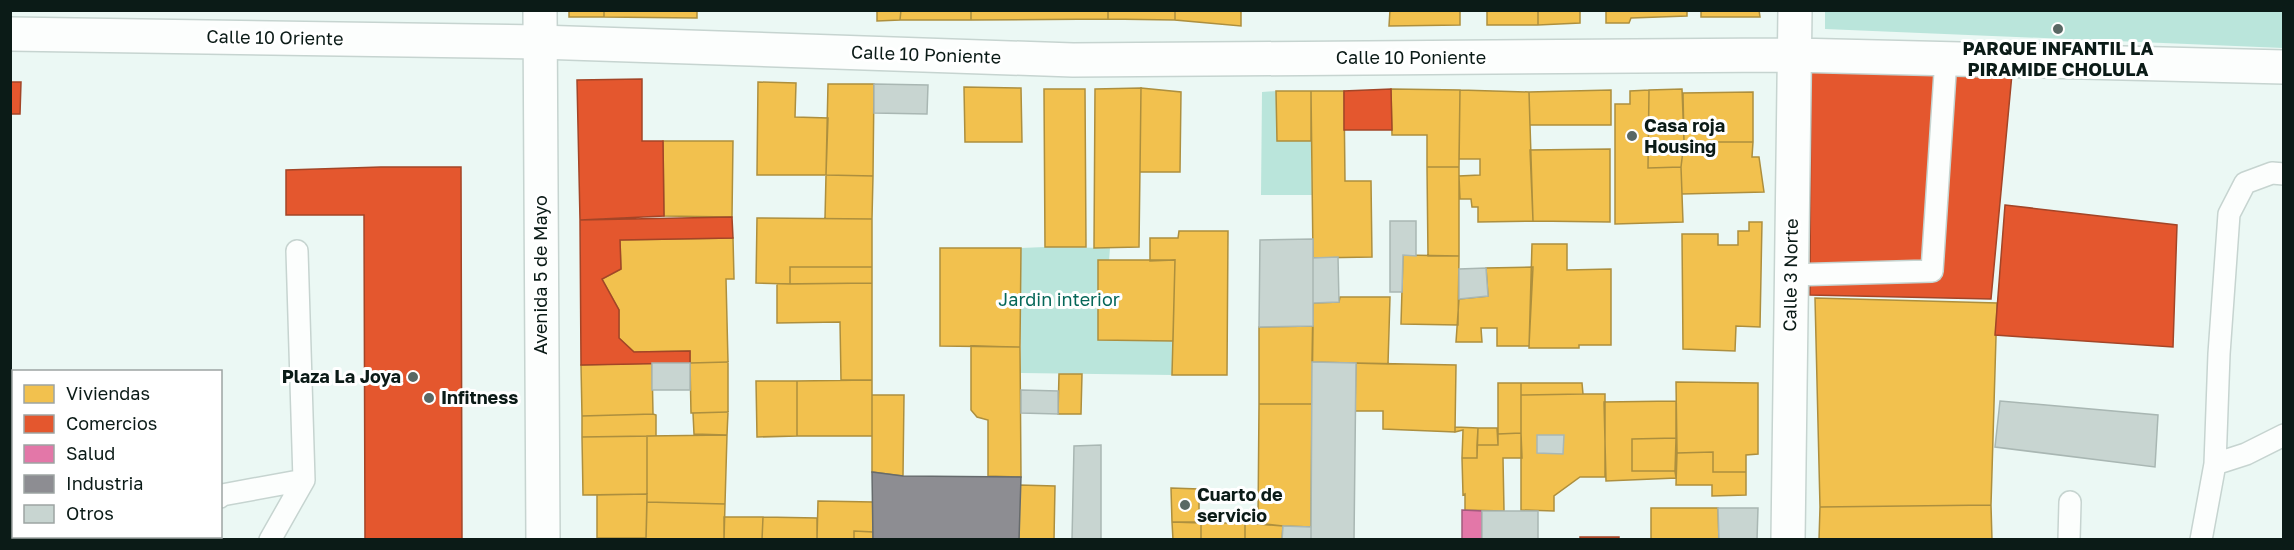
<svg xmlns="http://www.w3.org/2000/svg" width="2294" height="550" font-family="'Golos Text',sans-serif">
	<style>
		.green { fill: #bae5db }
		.homes { fill: #f2c14e; stroke: #ad8f3e; stroke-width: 1.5 }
		.shops { fill: #e4572e; stroke: #a34527; stroke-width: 1.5 }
		.health { fill: #e377a8; stroke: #a25b7c; stroke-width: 1.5 }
		.industry { fill: #8d8d92; stroke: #666b6d; stroke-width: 1.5 }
		.building { fill: #c8d5d1; stroke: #a9b7b3; stroke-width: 1.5 }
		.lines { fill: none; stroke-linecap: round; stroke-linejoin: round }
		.service-casing { stroke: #c6d4d0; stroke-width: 24 }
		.minor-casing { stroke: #c6d4d0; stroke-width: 36 }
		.secondary-casing { stroke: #c6d4d0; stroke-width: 36 }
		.service { stroke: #fcfefd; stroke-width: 21 }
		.minor { stroke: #fcfefd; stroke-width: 33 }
		.secondary { stroke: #fcfefd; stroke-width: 33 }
		.poi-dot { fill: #596864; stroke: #fff; stroke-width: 2 }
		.labels { text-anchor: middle; stroke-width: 6; stroke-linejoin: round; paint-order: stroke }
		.street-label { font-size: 18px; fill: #0b1b17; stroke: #fff }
		.poi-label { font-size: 18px; font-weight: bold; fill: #0b1b17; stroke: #fff; text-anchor: start }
		.park-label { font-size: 18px; fill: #056759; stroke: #fff }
	</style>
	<rect width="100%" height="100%" fill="#ebf8f4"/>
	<path class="green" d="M1825,11H2283V48L1825,29Z
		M1276,91L1277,141H1311L1312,195H1261L1262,92Z
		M1045,247L1110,248L1109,261H1098V340L1173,341L1172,375L1021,373V248Z"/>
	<path class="homes" d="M569,10H604V17H569Z
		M604,10H697V18L604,17Z
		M877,10H901L900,20L877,21Z
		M901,10H971V20H900Z
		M971,10H1108V19L971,20Z
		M1108,10H1175V20L1108,19Z
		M1175,10H1241V26L1175,20Z
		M1390,10H1460V25L1389,26Z
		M1487,10H1538V25H1487Z
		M1538,10H1580V23L1538,25Z
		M1606,10H1687V16L1631,18L1629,23H1606Z
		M1701,10H1759L1760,17H1701Z
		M758,82L796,83L795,117L828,118L826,175H757Z
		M828,84H874L873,176L826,175Z
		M964,87L1021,88L1022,142H965Z
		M1141,88L1181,92L1180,172H1140Z
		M1141,88L1139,247L1094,248L1095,89Z
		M1044,89H1085L1086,247H1045Z
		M1391,89L1460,90L1459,167H1427V135H1392Z
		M1682,89L1684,142L1681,167L1648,168L1649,90Z
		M1460,90L1529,92L1533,221L1478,222V207H1472L1471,199H1460L1459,176L1480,175V159H1459Z
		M1611,90V125H1530L1529,92Z
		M1649,90L1648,168L1681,167L1683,222L1615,224V104H1630V91Z
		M1276,91H1311V141H1277Z
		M1311,91H1344L1345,181H1371L1372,257L1313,258Z
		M1753,92V142H1684L1683,93Z
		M663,141H733L732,217L664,216Z
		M1684,142H1753L1752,157H1759L1764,192L1682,194L1681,167Z
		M1610,149V222L1533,221L1530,150Z
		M1427,167H1459V256H1428Z
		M826,175L873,176L872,219H825Z
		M757,218L872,219V267H790V284L756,283Z
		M1749,222H1762L1760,327L1736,326L1735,351L1683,349L1682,234H1718V245H1738V231H1749Z
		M1179,231H1228L1227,375H1172L1175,260L1150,261V238H1178Z
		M733,238L734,279H726L728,362L690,363V351L634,352L619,338V310L602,279L621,269L620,240Z
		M1532,244H1567V270L1611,269V345H1579V348H1529Z
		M940,248H1021L1020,347L940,346Z
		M1403,255L1459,256L1458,325L1401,324Z
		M1098,260H1175L1173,341L1098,340Z
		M790,267H872V283L790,284Z
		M1533,267L1529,346H1497V328H1481L1482,342H1456L1459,299L1488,296L1486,268Z
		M872,283V380H841L840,322L777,323V284Z
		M1340,297H1390L1388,364L1312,362L1313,303L1339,302Z
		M1815,298L1997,303L1991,505L1820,507Z
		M1313,326L1312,404H1259V327Z
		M971,346L1020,347L1021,477L988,476V420L977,417L971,410Z
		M728,362V412L691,413L690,363Z
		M652,363L653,414L582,416L581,365Z
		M1356,363L1456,365L1455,432L1383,429V411H1355Z
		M1059,374H1082L1081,414H1058Z
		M872,380V436H797V381Z
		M756,381H797V436L757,437Z
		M1676,382L1758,383V454L1746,455V472H1713V452L1677,453Z
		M1498,383H1521V433L1498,434Z
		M1521,383H1582L1583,394L1521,395Z
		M1583,394H1605V477H1580L1554,496V511L1521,510V395Z
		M872,395H904L903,476L872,472Z
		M1676,401V438L1632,439V471H1675L1676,478L1606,481L1604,402Z
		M1259,404H1312L1311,527L1283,526L1258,523Z
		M728,412L727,435L694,434L693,413Z
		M653,414L656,415V436L582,437V416Z
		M1455,427L1478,428L1477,458H1462L1463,430L1455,432Z
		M1478,428H1497L1498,445H1477Z
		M1521,433L1522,458H1503L1504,511L1465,510V494L1463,495L1462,458H1477V445H1498V434Z
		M727,435L725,504L647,502V436Z
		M647,436V494L583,495L582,437Z
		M1676,438L1675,471H1632V439Z
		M1713,452V472H1746V495L1712,496V485H1676L1677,453Z
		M1019,485L1055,486L1054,540H1019Z
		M1171,488L1199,489V522H1172Z
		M647,494L646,538H597V495Z
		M818,501L873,502V532L854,531V540H817Z
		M647,502L725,504L724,540H646Z
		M1991,505L1992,540H1819L1820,507Z
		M1651,508H1718L1719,540H1651Z
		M724,517H763L762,540H724Z
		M763,517L817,518V540H762Z
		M1172,522L1201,523V540H1173Z
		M1201,523H1245V540H1201Z
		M1245,523L1283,526L1282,540H1245Z
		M854,531L873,532V540H854Z"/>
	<path class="shops" d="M1811,56L2013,63L1991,299L1810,295Z
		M642,79V141H663L664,216L580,220L577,80Z
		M10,82H21L20,114H10Z
		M1391,89L1392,130H1344V91Z
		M381,167H461L462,540H365L364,215H286V170Z
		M2005,205L2177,225L2173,347L1995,335Z
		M732,217L733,238L620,240L621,269L602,279L619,310V338L634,352L690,351V363L581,365L580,220Z
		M1580,537H1619V540H1580Z"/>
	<path class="health" d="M1462,510L1482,511V540H1462Z"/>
	<path class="industry" d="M872,472L903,476L1021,477L1019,540H873Z"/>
	<path class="building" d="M874,84L928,85L927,114L874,113Z
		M1390,221H1416V256L1403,255L1402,292H1390Z
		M1313,239V326L1259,327L1260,240Z
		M1338,257L1339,302L1313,303V258Z
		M1486,268L1488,296L1459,299V269Z
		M1312,362L1356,363L1354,540H1311Z
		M652,363H690V390H652Z
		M1021,390L1058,391V414L1021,413Z
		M2000,401L2158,415L2155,467L1995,447Z
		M1537,435H1564L1563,454L1537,453Z
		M1101,445V540H1072L1074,446Z
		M1718,508H1758L1757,540H1719Z
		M1482,511H1538V540H1482Z
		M1283,526L1311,527V540H1282Z"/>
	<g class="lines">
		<g class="service-casing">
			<path id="service" d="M1791,275L1932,271L1946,58
				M2215,464L2219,354L2229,214L2245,183L2272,173L2284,174
				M220,497L222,495L304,480
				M184,540L185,536
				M270,540L304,480L297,251
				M2069,540L2070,502
				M2201,540L2215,464L2246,454L2284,435"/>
		</g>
		<g class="minor-casing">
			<path id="minor" d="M10,34L539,42L1073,60L1794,55L2284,67
				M1788,540L1795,10"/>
		</g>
		<g class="secondary-casing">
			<path id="secondary" d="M540,10L543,540"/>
		</g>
		<use href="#service" class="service"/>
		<use href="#minor" class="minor"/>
		<use href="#secondary" class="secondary"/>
	</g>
	<g class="poi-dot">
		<circle cx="2058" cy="29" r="6"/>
		<circle cx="1632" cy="136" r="6"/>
		<circle cx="413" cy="377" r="6"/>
		<circle cx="429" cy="398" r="6"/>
		<circle cx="1185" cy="505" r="6"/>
	</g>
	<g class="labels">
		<g class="street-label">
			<text transform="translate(275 38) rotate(1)" y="6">Calle 10 Oriente</text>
			<text transform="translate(926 55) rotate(2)" y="6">Calle 10 Poniente</text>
			<text x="1411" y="64">Calle 10 Poniente</text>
			<text transform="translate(541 275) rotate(-90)" y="6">Avenida 5 de Mayo</text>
			<text transform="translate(1791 275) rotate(-89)" y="6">Calle 3 Norte</text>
		</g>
		<g class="poi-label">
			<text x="2058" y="55" text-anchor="middle">PARQUE INFANTIL LA<tspan x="2058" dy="21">PIRAMIDE CHOLULA</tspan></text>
			<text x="1644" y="132">Casa roja<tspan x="1644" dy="21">Housing</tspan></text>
			<text x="401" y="383" text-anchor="end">Plaza La Joya</text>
			<text x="441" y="404">Infitness</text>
			<text x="1197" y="501">Cuarto de<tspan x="1197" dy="21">servicio</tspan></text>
		</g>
		<g class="park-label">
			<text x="1059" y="306">Jardin interior</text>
		</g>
	</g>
	<rect width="2294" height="550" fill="none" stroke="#0b1b17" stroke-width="24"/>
	<rect x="12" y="370" width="210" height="168" fill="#ffffff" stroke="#9da4a2" stroke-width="1.5"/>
	<rect x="24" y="385" width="30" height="18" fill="#f2c14e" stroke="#9da4a2" stroke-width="1.5"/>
	<text x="66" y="400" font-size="18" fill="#0b1b17">Viviendas</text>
	<rect x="24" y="415" width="30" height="18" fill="#e4572e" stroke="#9da4a2" stroke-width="1.5"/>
	<text x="66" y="430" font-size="18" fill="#0b1b17">Comercios</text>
	<rect x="24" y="445" width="30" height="18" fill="#e377a8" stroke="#9da4a2" stroke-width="1.5"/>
	<text x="66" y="460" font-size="18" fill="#0b1b17">Salud</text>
	<rect x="24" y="475" width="30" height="18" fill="#8d8d92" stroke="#9da4a2" stroke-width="1.5"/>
	<text x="66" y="490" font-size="18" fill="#0b1b17">Industria</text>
	<rect x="24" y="505" width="30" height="18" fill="#c8d5d1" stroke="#9da4a2" stroke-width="1.5"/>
	<text x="66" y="520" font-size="18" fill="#0b1b17">Otros</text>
</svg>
